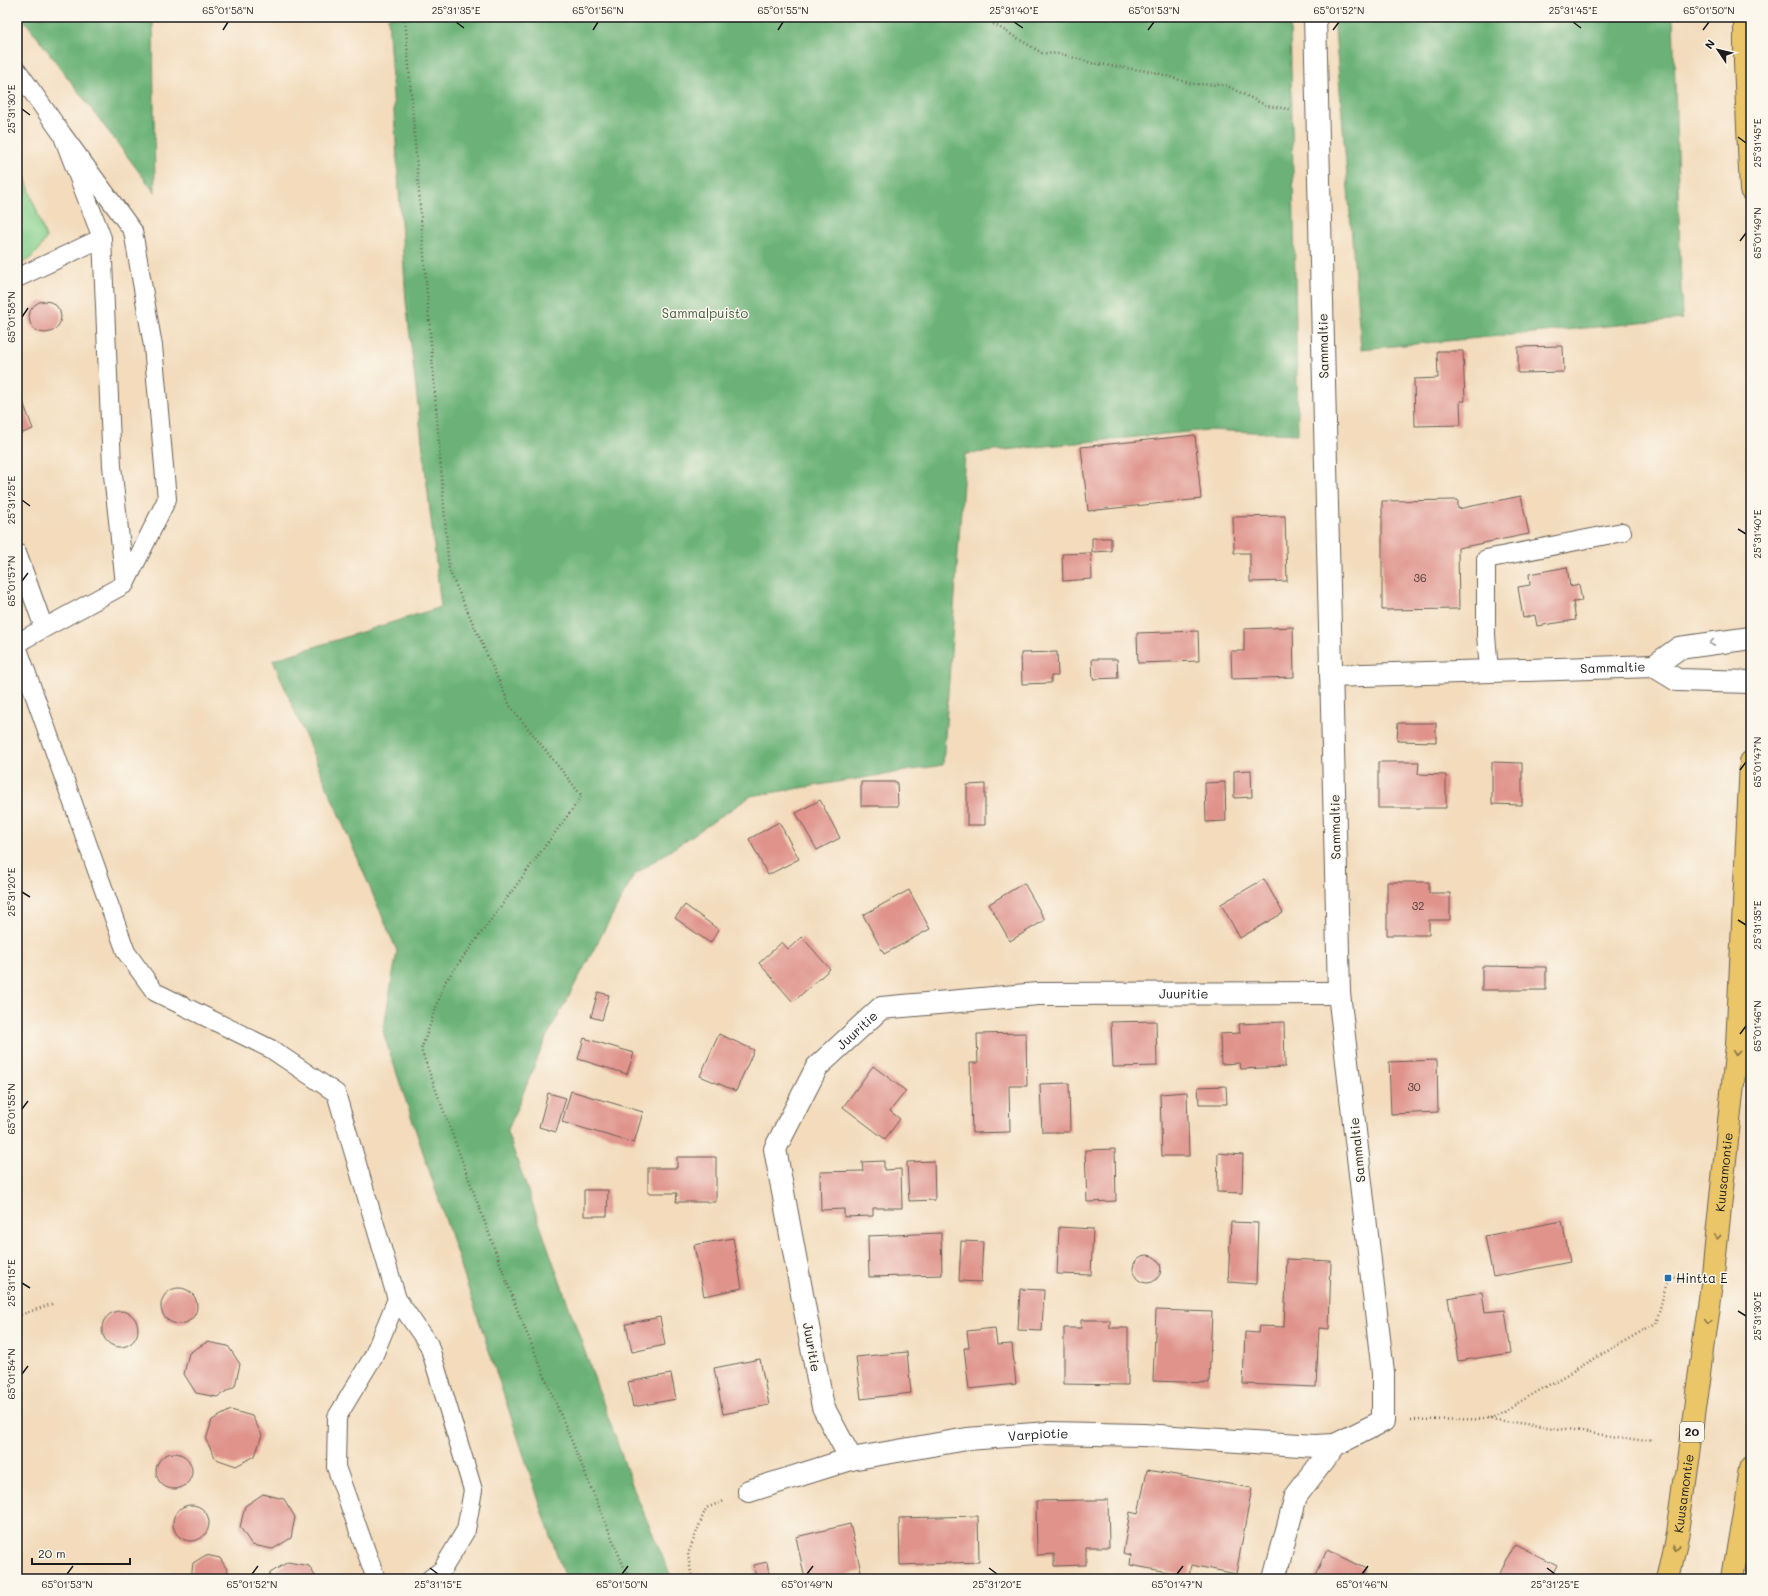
<svg xmlns="http://www.w3.org/2000/svg" width="1768" height="1596" font-family="Mali,sans-serif">
	<style>
		.green { fill: #86d08d; stroke: #517654 }
		.forest { fill: #6cb278; stroke: #44674a }
		.building { fill: #df938b }
		.lines { fill: none; stroke-linecap: round; stroke-linejoin: round }
		.lane-casing { stroke: #675f54; stroke-width: 20 }
		.street-casing { stroke: #675f54; stroke-width: 24 }
		.highway-casing { stroke: #675f54; stroke-width: 24 }
		.path { stroke: #675f54; stroke-width: 2.5; stroke-dasharray: 1 3; stroke-linecap: butt }
		.lane { stroke: #fff; stroke-width: 18 }
		.street { stroke: #fff; stroke-width: 22 }
		.highway { stroke: #ebc669; stroke-width: 22 }
		.oneway { stroke: #999 }
		.oneway2 { stroke: #847142 }
		.ticks { fill: none; stroke: #1c1c1c; stroke-width: 1.5 }
		.poi-dot { fill: #1f6fb2; stroke: #fbf7ec; stroke-width: 1.5 }
		.labels { text-anchor: middle; stroke-width: 3; stroke-linejoin: round; paint-order: stroke }
		.number-label { font-size: 11px; fill: #4d3a38 }
		.shield { fill: #fbf7ec; stroke: #5f5e5a; stroke-width: 1 }
		.shield-label { font-size: 12px; font-weight: bold; fill: #1c1c1c }
		.park-label { font-size: 13px; fill: #415b44; stroke: #fbf7ec }
		.street-label { font-size: 13px; fill: #1c1c1c; stroke: #fbf7ec }
		.poi-label { font-size: 13px; fill: #1c1c1c; stroke: #fbf7ec; text-anchor: start }
		.neatline { fill: none; stroke: #1c1c1c; stroke-width: 1.5 }
		.ticks-label { font-size: 10px; text-anchor: middle; fill: #1c1c1c }
	</style>
	<rect width="100%" height="100%" fill="#fbf7ec"/>
	<filter id="ink" filterUnits="userSpaceOnUse"><feTurbulence type="fractalNoise" baseFrequency=".025" numOctaves="2"/><feDisplacementMap in="SourceGraphic" scale="8" xChannelSelector="R" yChannelSelector="G"/><feConvolveMatrix kernelMatrix="1 2 1 2 8 2 1 2 1" color-interpolation-filters="sRGB"/></filter>
	<filter id="wash" filterUnits="userSpaceOnUse"><feTurbulence type="fractalNoise" baseFrequency=".012" numOctaves="4" result="noise"/><feDisplacementMap in="SourceGraphic" scale="16" xChannelSelector="R" yChannelSelector="G"/><feGaussianBlur stdDeviation="0.9" result="paint"/><feColorMatrix in="noise" values="0 0 0 0 0 0 0 0 0 0 0 0 0 0 0 0 0 1.4 0 .05"/><feComposite in="paint" operator="in"/></filter>
	<g filter="url(#wash)">
		<rect width="100%" height="100%" fill="#f3dbbc"/>
		<path class="green" d="M17,154L46,238C39,251 32,260 17,265Z"/>
		<path class="forest" d="M22,17H153L155,193Z
			M388,17H1290L1298,434L1207,430L965,454L943,765L751,796L634,875L546,1038L507,1132L634,1490L672,1579H565L383,1032L397,951L273,660L441,607L406,301Z
			M1334,17H1499L1609,20L1610,17H1673L1682,319L1361,349Z"/>
		<g id="blocks">
			<path class="building" d="M29 317a16 16 0 1 1 32 0a16 16 0 1 1-32 0Z
				M1563,346L1564,372L1518,373V347Z
				M1437,351H1463L1465,401H1460L1461,425L1415,426L1414,379L1438,378Z
				M17,386L33,429L17,435Z
				M1195,435L1201,499L1088,511L1081,447Z
				M1521,496L1529,534L1458,548L1459,609L1382,610V501L1458,500V509Z
				M1285,516L1287,581L1250,582V553H1234L1233,517Z
				M1092,538H1111V551L1092,552Z
				M1091,553L1092,579L1063,581L1062,554Z
				M1567,567L1570,586L1579,584L1582,601L1573,602L1576,620L1537,626L1535,615L1523,618L1518,587L1530,585L1529,574Z
				M1293,627L1294,677L1232,679L1231,651H1244V629Z
				M1198,631L1199,661L1138,663L1137,633Z
				M1057,652L1058,676H1051V683L1022,684L1021,653Z
				M1092,659H1117L1118,678L1093,679Z
				M1398,723H1436V742L1397,741Z
				M1378,762H1419L1418,774L1446,775V808H1378Z
				M1492,762L1522,763V805L1492,804Z
				M1251,770L1252,797L1234,798V771Z
				M861,782H897L898,806H861Z
				M1225,782L1226,821L1206,822L1205,783Z
				M985,784V825H967V785Z
				M820,800L840,838L817,850L796,813Z
				M779,822L799,859L768,875L749,839Z
				M1264,879L1283,913L1240,938L1221,904Z
				M1387,882H1429V893H1450V920H1429V935H1387Z
				M1024,883L1045,920L1010,941L989,904Z
				M909,890L930,929L884,954L863,915Z
				M685,905L719,930L710,943L675,918Z
				M802,937L830,969L793,1002L759,963L782,942L788,949Z
				M1482,966L1546,967V990H1482Z
				M598,992L609,995L602,1020L591,1017Z
				M1156,1021L1157,1066L1113,1067L1111,1022Z
				M1284,1022L1285,1067L1241,1069L1240,1063L1221,1064L1220,1034L1240,1033L1239,1024Z
				M1026,1033L1027,1086H1009L1010,1132L972,1133L970,1063H978L977,1034Z
				M719,1034L754,1050L736,1091L700,1076Z
				M584,1038L634,1053L627,1074L578,1059Z
				M1437,1060L1438,1112L1391,1114L1389,1062Z
				M873,1066L906,1091L890,1111L900,1119L885,1139L843,1107Z
				M1069,1083L1070,1132H1042L1040,1084Z
				M1226,1086L1227,1104H1199L1198,1087Z
				M571,1091L643,1112L634,1143L562,1122Z
				M1187,1092L1189,1156H1162L1160,1094Z
				M548,1093L566,1098L556,1132L539,1127Z
				M1115,1149L1116,1201L1087,1202L1085,1150Z
				M1218,1153L1243,1155L1242,1193L1217,1192Z
				M677,1157H716V1202H676L677,1193H648V1168H677Z
				M884,1161V1170L901,1169L902,1208H873V1216L844,1217V1209L821,1210L820,1172L863,1171L862,1162Z
				M934,1161L935,1200L909,1201L907,1162Z
				M584,1190H608L607,1216H584Z
				M1562,1221L1570,1262L1493,1277L1485,1236Z
				M1231,1222L1258,1223L1256,1284L1228,1282Z
				M1059,1227L1093,1229L1091,1275L1057,1274Z
				M941,1233L942,1275L869,1277L868,1236Z
				M733,1238L742,1288L704,1296L694,1245Z
				M961,1241L983,1242L981,1282L959,1281Z
				M1133 1269a14 14 0 1 1 28 0a14 14 0 1 1-28 0Z
				M1287,1259L1331,1261L1329,1329L1319,1328L1316,1387L1243,1384L1245,1332L1258,1333L1259,1326L1284,1327Z
				M161 1306a18 18 0 1 1 36 0a18 18 0 1 1-36 0Z
				M1020,1289L1044,1290L1042,1331L1018,1330Z
				M1482,1292L1485,1312L1505,1310L1511,1353L1458,1361L1448,1298Z
				M1156,1310L1212,1312L1209,1383L1153,1381Z
				M102 1329a18 18 0 1 1 36 0a18 18 0 1 1-36 0Z
				M660,1317L665,1345L632,1352L626,1324Z
				M1081,1320H1110V1328H1128V1385L1064,1384V1328H1081Z
				M995,1328L997,1345L1012,1344L1016,1384L969,1389L964,1348H969L967,1331Z
				M207,1342L228,1346L240,1364L235,1386L217,1397L196,1393L184,1374L189,1353Z
				M907,1352L911,1393L861,1399L856,1357Z
				M760,1359L769,1405L723,1414L714,1368Z
				M671,1374L676,1399L633,1407L628,1382Z
				M231,1410L252,1416L262,1435L255,1456L236,1466L216,1459L206,1440L212,1420Z
				M156 1471a18 18 0 1 1 36 0a18 18 0 1 1-36 0Z
				M1147,1470L1252,1488L1236,1574L1191,1565L1189,1576L1130,1565L1131,1555L1123,1553L1130,1512L1138,1514Z
				M263,1494L284,1499L295,1517L291,1538L273,1549L252,1545L240,1527L245,1506Z
				M1085,1500H1108L1109,1547H1086V1565L1054,1566V1554L1037,1555L1036,1501Z
				M173 1523a18 18 0 1 1 36 0a18 18 0 1 1-36 0Z
				M978,1516L979,1562L900,1565L899,1518Z
				M850,1524L861,1571L846,1575L847,1579H805L796,1537Z
				M1515,1544L1556,1565L1549,1579H1497Z
				M1327,1550L1366,1569L1361,1579H1313Z
				M206,1555L220,1558L228,1571L226,1579H191L193,1563Z
				M288,1562L309,1566L317,1579H269L270,1573Z
				M767,1562L770,1579H756L754,1565Z"/>
		</g>
	</g>
	<g filter="url(#ink)">
		<use href="#blocks" fill-opacity="0" stroke="#675f54" stroke-width="1"/>
		<g class="lines">
			<g class="lane-casing">
				<path id="lane" d="M17,70L62,134L102,238L112,466L125,584
					M17,278L102,238
					M17,553L44,628
					M17,643L125,584L167,499L153,346L133,231L62,134
					M17,646L126,952L155,992L271,1049L336,1093L397,1299L373,1357L337,1417L336,1467L376,1579
					M1489,670L1486,635V559L1622,532
					M397,1299L429,1345L473,1490L466,1530L442,1570L430,1579"/>
			</g>
			<g class="street-casing">
				<g id="street">
					<path d="M1654,666L1679,648L1751,638"/>
					<path id="s1" d="M1331,676L1654,666L1677,680L1751,682"/>
					<path id="s2" d="M851,1459L823,1407L775,1149L817,1067L881,1008L1038,994L1339,993"/>
					<path id="s3" d="M749,1491L851,1459L967,1439L1048,1433L1143,1435L1315,1446L1335,1445"/>
					<path d="M1274,1579L1296,1496L1335,1445L1383,1421V1373L1339,993L1315,17"/>
				</g>
			</g>
			<g class="highway-casing">
				<g id="highway">
					<path d="M1745,17V63L1751,190"/>
					<path id="s4" d="M1668,1579L1678,1533L1712,1284L1737,1045L1751,762"/>
					<path d="M1733,1579L1751,1469"/>
				</g>
			</g>
			<path class="path" d="M405,17L449,570L510,706L582,796L445,982L421,1050L518,1312L629,1579
				M990,17L992,23L1042,53L1062,54L1091,63L1154,72L1192,84L1225,85L1267,106L1290,109
				M17,1316L52,1304
				M1490,1419L1656,1323L1668,1278L1685,1280
				M1411,1420L1490,1419L1653,1442
				M692,1579L688,1554L706,1508L724,1501"/>
			<use href="#lane" class="lane"/>
			<use href="#street" class="street"/>
			<use href="#highway" class="highway"/>
		</g>
		<defs><path id="oneway-chevron" d="M-2-3.5L2.5 0L-2 3.5" fill="none" stroke-width="1.6" stroke-linecap="round" stroke-linejoin="round"/></defs>
		<use class="oneway" href="#oneway-chevron" transform="translate(1712 643) rotate(172)"/>
		<g class="oneway2">
			<use href="#oneway-chevron" transform="translate(1736 1053) rotate(96)"/>
			<use href="#oneway-chevron" transform="translate(1717 1237) rotate(96)"/>
			<use href="#oneway-chevron" transform="translate(1707 1322) rotate(98)"/>
			<use href="#oneway-chevron" transform="translate(1675 1548) rotate(101)"/>
		</g>
	</g>
	<path class="ticks" d="M456,22L464,28M1014,22L1023,28M1573,22L1581,28M223,30L228,22M593,30L598,22M778,30L783,22M1148,30L1154,22M1333,30L1339,22M1703,30L1709,22M22,109L30,115M1738,137L1746,143M1740,241L1746,233M22,317L28,308M22,500L30,506M1738,529L1746,534M22,581L28,573M1740,770L1746,762M22,892L30,897M1738,920L1746,925M1740,1034L1746,1026M22,1109L28,1101M22,1283L30,1288M1738,1311L1746,1316M22,1374L28,1366M430,1568L438,1574M989,1568L997,1574M1547,1568L1555,1574M67,1574L73,1566M252,1574L258,1566M622,1574L628,1566M807,1574L813,1566M1177,1574L1183,1566M1362,1574L1368,1566"/>
	<rect class="poi-dot" x="1664" y="1274" width="8" height="8" rx="2"/>
	<g class="labels">
		<g class="number-label">
			<text x="1420" y="582">36</text>
			<text x="1418" y="910">32</text>
			<text x="1414" y="1091">30</text>
		</g>
		<rect class="shield" x="1680" y="1422" width="24" height="20" rx="3"/>
		<g class="shield-label">
			<text x="1692" y="1436">20</text>
		</g>
		<g class="park-label">
			<text x="705" y="318">Sammalpuisto</text>
		</g>
		<g class="street-label">
			<text transform="translate(1323 346) rotate(-91)" y="5">Sammaltie</text>
			<text dy="5" stroke="none"><textPath href="#s1" startOffset="282">Sammaltie</textPath></text>
			<text transform="translate(1335 827) rotate(-91)" y="5">Sammaltie</text>
			<text dy="5" stroke="none"><textPath href="#s2" startOffset="804">Juuritie</textPath></text>
			<text dy="5" stroke="none"><textPath href="#s2" startOffset="468">Juuritie</textPath></text>
			<text transform="translate(1357 1150) rotate(-96)" y="5">Sammaltie</text>
			<text dy="5" stroke="none"><textPath href="#s4" startOffset="411">Kuusamontie</textPath></text>
			<text transform="translate(812 1347) rotate(80)" y="5">Juuritie</text>
			<text dy="5" stroke="none"><textPath href="#s3" startOffset="296">Varpiotie</textPath></text>
			<text dy="5" stroke="none"><textPath href="#s4" startOffset="87">Kuusamontie</textPath></text>
		</g>
		<g class="poi-label">
			<text x="1676" y="1283">Hintta E</text>
		</g>
	</g>
	<rect width="1768" height="1596" fill="none" stroke="#fbf7ec" stroke-width="44"/>
	<g transform="translate(1718 50) rotate(305)" stroke="#fbf7ec" stroke-width="3" paint-order="stroke">
	<path d="M0-3L7 15L0 10L-7 15Z" fill="#1c1c1c"/>
	<text y="-6" font-size="11" font-weight="bold" text-anchor="middle" fill="#1c1c1c">N</text>
	</g>
	<path d="M32 1558v6h98v-6" fill="none" stroke="#1c1c1c" stroke-width="2"/>
	<text x="38" y="1558" font-size="12" fill="#1c1c1c" stroke="#fbf7ec" stroke-width="3" paint-order="stroke">20 m</text>
	<rect x="22" y="22" width="1724" height="1552" class="neatline"/>
	<g class="ticks-label">
		<text x="228" y="14">65°01'58"N</text>
		<text x="456" y="14">25°31'35"E</text>
		<text x="598" y="14">65°01'56"N</text>
		<text x="783" y="14">65°01'55"N</text>
		<text x="1014" y="14">25°31'40"E</text>
		<text x="1154" y="14">65°01'53"N</text>
		<text x="1339" y="14">65°01'52"N</text>
		<text x="1573" y="14">25°31'45"E</text>
		<text x="1709" y="14">65°01'50"N</text>
		<text transform="translate(11 109) rotate(-90)" y="4">25°31'30"E</text>
		<text transform="translate(1757 143) rotate(-90)" y="4">25°31'45"E</text>
		<text transform="translate(1757 233) rotate(-90)" y="4">65°01'49"N</text>
		<text transform="translate(11 317) rotate(-90)" y="4">65°01'58"N</text>
		<text transform="translate(11 500) rotate(-90)" y="4">25°31'25"E</text>
		<text transform="translate(1757 534) rotate(-90)" y="4">25°31'40"E</text>
		<text transform="translate(11 581) rotate(-90)" y="4">65°01'57"N</text>
		<text transform="translate(1757 762) rotate(-90)" y="4">65°01'47"N</text>
		<text transform="translate(11 892) rotate(-90)" y="4">25°31'20"E</text>
		<text transform="translate(1757 925) rotate(-90)" y="4">25°31'35"E</text>
		<text transform="translate(1757 1026) rotate(-90)" y="4">65°01'46"N</text>
		<text transform="translate(11 1109) rotate(-90)" y="4">65°01'55"N</text>
		<text transform="translate(11 1283) rotate(-90)" y="4">25°31'15"E</text>
		<text transform="translate(1757 1316) rotate(-90)" y="4">25°31'30"E</text>
		<text transform="translate(11 1374) rotate(-90)" y="4">65°01'54"N</text>
		<text x="67" y="1588">65°01'53"N</text>
		<text x="252" y="1588">65°01'52"N</text>
		<text x="438" y="1588">25°31'15"E</text>
		<text x="622" y="1588">65°01'50"N</text>
		<text x="807" y="1588">65°01'49"N</text>
		<text x="997" y="1588">25°31'20"E</text>
		<text x="1177" y="1588">65°01'47"N</text>
		<text x="1362" y="1588">65°01'46"N</text>
		<text x="1555" y="1588">25°31'25"E</text>
	</g>
</svg>
